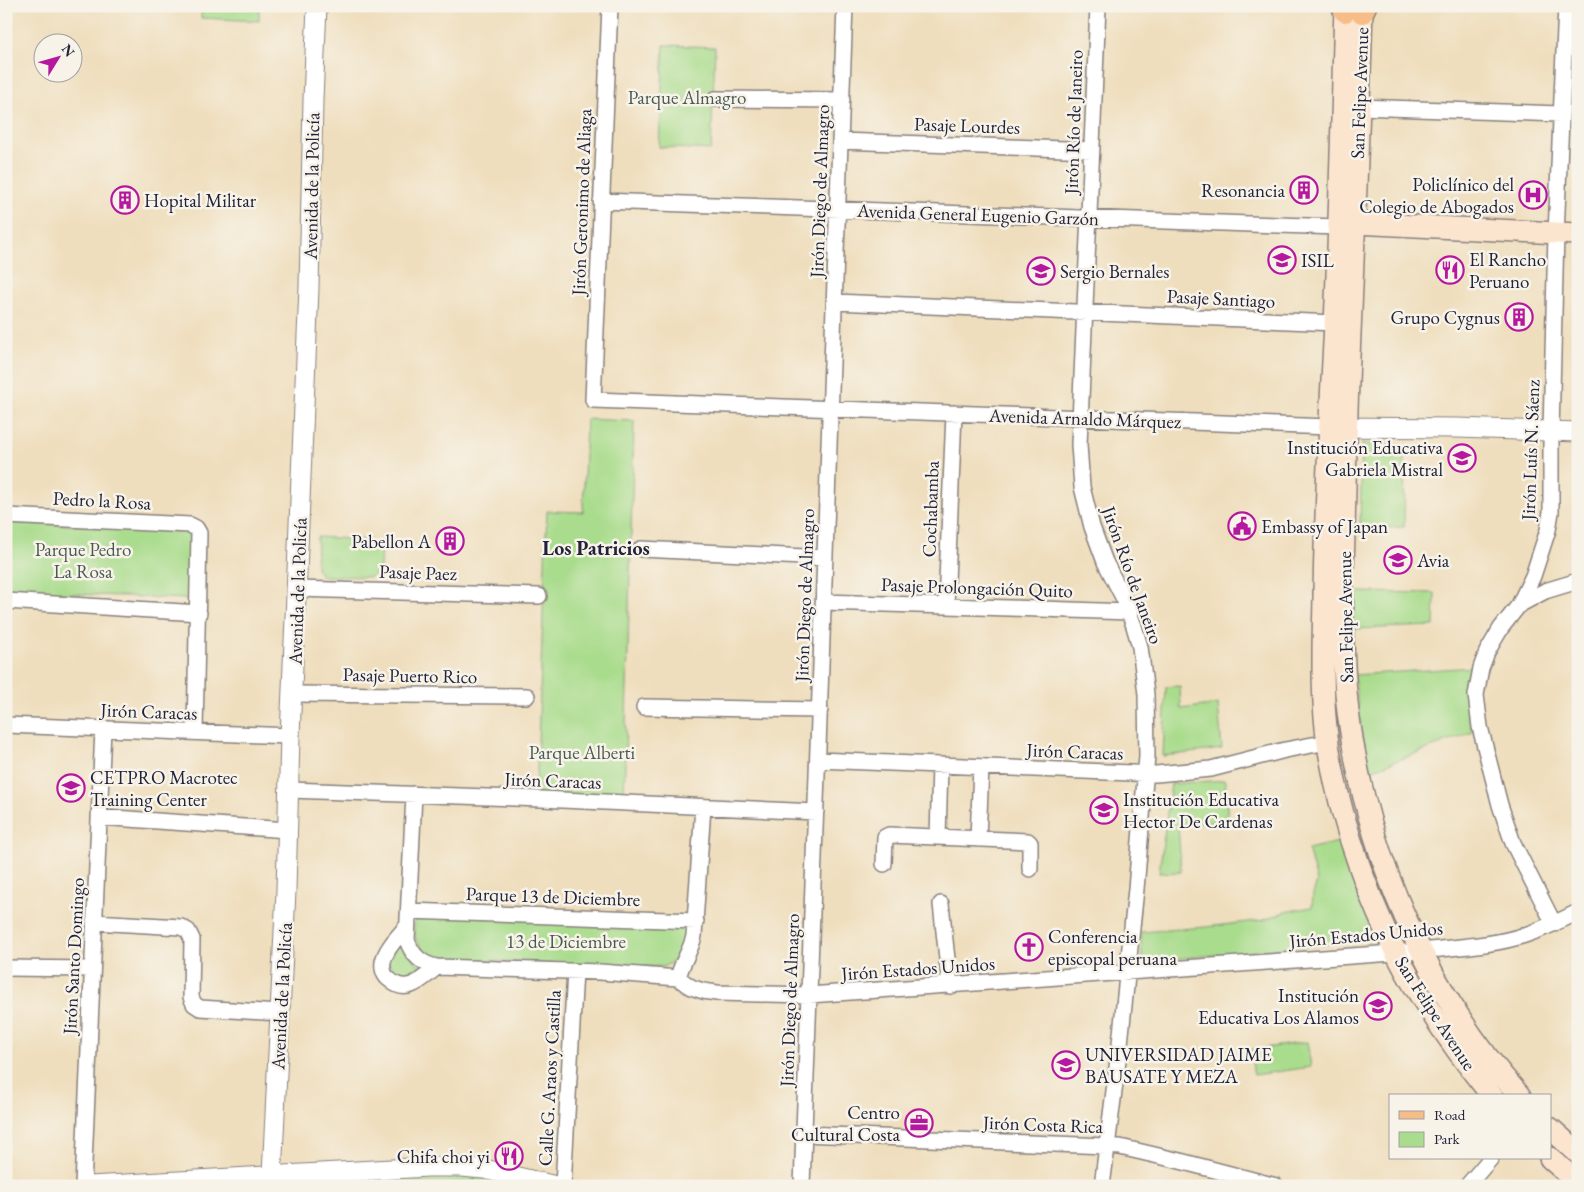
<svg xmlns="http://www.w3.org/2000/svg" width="1584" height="1192" font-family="'EB Garamond',serif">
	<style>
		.green { fill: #a9dc8c; stroke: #667f64 }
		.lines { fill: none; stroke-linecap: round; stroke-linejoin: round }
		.minor-casing { stroke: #88807c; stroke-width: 18 }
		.tertiary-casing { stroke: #88807c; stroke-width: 21 }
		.secondary-casing { stroke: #88807c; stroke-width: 24 }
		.primary-casing { stroke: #88807c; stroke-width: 25 }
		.minor { stroke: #fff; stroke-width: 15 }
		.tertiary { stroke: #fff; stroke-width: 19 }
		.secondary { stroke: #fce5cf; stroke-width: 21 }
		.primary { stroke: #f7bd88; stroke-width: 22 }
		.labels { text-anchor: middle; stroke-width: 5; stroke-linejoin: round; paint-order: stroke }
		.street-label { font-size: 19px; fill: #22223b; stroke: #f7f3e8 }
		.park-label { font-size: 19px; fill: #4a5a53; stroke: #f7f3e8 }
		.poi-label { font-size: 19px; fill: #22223b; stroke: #f7f3e8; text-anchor: start }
		.neighbourhood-label { font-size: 20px; font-weight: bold; fill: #22223b; stroke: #f7f3e8 }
	</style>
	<rect width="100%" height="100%" fill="#f7f3e8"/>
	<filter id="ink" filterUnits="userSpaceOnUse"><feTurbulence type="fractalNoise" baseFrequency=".02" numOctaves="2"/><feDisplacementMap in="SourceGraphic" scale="10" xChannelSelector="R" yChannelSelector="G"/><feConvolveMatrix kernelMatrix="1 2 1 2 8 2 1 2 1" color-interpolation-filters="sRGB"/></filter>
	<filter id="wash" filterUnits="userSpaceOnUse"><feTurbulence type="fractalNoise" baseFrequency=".0096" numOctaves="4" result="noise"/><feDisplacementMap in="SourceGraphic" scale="20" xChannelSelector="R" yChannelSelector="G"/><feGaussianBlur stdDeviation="1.12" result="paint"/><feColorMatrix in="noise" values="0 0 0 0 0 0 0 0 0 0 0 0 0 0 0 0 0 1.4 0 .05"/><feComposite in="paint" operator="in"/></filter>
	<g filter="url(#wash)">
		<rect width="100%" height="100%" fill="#efdebd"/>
		<path class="green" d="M202,6H259V21L201,18Z
			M664,45L715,47L711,150L659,147Z
			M586,419L634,421L624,799L536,795L547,511L583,512Z
			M1362,444L1405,446L1404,527L1360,528Z
			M6,522L192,531L189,599L6,591Z
			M317,537L370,540V546L381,547L380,568L377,573L370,577L321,576L316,568Z
			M1352,592L1435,593L1434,626L1352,629Z
			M1474,667C1459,678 1469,717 1473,732L1369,771L1364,751L1354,675Z
			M1180,686L1181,709L1218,704L1222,749L1163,756L1166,687Z
			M1225,780L1228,821L1178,824L1181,872L1159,873L1171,784Z
			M1343,841L1380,939L1142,962L1141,932L1206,927L1264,920L1284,912L1312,907L1313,894L1317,882L1308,849Z
			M418,912L691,922L690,943L678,959L663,967L573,965L440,958C416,951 409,934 418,912Z
			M399,943L425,971L411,981C394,976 391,976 389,959Z
			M1307,1042L1311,1067L1254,1075L1250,1050Z
			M474,1172L540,1186H495L461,1182L378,1186H367L364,1184L366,1177Z
			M348,1179V1186H185Z"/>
	</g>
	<g filter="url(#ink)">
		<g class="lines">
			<g class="minor-casing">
				<path id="minor" d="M610,6L593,400L1329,427
					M1098,6L1079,445L1082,487L1092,527L1105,562L1124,599L1134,626L1140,647L1146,694L1147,756L1136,889L1120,1044L1102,1186
					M715,99L842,100
					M1359,107L1560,114
					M840,141L1092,150
					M601,201L1338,227
					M835,302L1335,323
					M6,516L190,525L196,528L199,533L195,732
					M641,549L825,558
					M296,589L539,596
					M6,601L199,613
					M824,602L1130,612
					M1519,605L1545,591L1578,581
					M946,606L954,413
					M293,694L527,696
					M644,707L820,710
					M6,725L290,736
					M818,760L1156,774L1211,769L1285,750L1328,742
					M289,790L541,799L816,812
					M414,794L407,940C412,955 421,964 437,967L600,972L678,978L691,987L703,991L717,993L809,995L1421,951C1455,947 1492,946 1525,935C1543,929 1560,921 1578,912
					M99,817L288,830
					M938,837L940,765
					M978,839L981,767
					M884,864L885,837L889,835L1028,841L1030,843V869
					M941,904L950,986
					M408,911L696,921
					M94,922L181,927L188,931L192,939L191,997L194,1004L200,1008L279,1013
					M1554,924L1513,843L1500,805L1480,727L1476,695L1481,668L1487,652L1501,628L1519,605L1533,576L1548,530L1551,512V431L1556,234L1566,6
					M407,926C398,937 386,948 383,962C382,969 384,976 390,980C407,996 423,978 437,967
					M6,968L92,969
					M678,978C681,963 691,951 694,936L703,807
					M804,1134L1106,1146L1120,1147L1180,1161L1276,1186
					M83,1186L103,729
					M563,1186L575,971
					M802,1186L845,6
					M1467,1186L1491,1158"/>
			</g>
			<g class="tertiary-casing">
				<path id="tertiary" d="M1332,427L1457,428L1578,432
					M272,1175L286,891L290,736L309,288L313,100L317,6
					M90,1186L428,1167H462L484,1169L556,1186"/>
			</g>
			<g class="secondary-casing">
				<path id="secondary" d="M1345,6C1342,112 1340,218 1335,324C1330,415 1325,506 1324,597C1323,646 1321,696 1328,744C1340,823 1373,915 1413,984C1437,1023 1463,1060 1492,1096
					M1362,6C1359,131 1353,257 1348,382C1346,433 1345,484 1344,535C1342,594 1341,653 1348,712C1366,852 1425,991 1520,1096
					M1341,226L1355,223L1578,234
					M1550,1128L1578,1153
					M1550,1158L1578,1183"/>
			</g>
			<g class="primary-casing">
				<path id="primary" d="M1343,6L1345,11
					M1362,12L1365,6"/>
			</g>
			<use href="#minor" class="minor"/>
			<use href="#tertiary" class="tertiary"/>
			<use href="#secondary" class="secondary"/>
			<use href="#primary" class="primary"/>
		</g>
	</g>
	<defs>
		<g id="building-ring" transform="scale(1.4375)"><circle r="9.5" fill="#f7f3e8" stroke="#b5179e" stroke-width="1.5"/><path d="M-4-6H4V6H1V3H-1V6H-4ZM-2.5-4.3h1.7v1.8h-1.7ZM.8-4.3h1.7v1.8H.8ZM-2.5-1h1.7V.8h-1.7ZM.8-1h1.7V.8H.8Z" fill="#b5179e"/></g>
		<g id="hospital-ring" transform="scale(1.4375)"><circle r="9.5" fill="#f7f3e8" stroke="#b5179e" stroke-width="1.5"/><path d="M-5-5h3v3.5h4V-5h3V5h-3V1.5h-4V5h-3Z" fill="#b5179e"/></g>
		<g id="university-ring" transform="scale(1.4375)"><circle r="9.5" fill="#f7f3e8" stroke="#b5179e" stroke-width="1.5"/><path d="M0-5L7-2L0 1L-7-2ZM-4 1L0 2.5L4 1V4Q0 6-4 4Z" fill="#b5179e"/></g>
		<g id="restaurant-ring" transform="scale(1.4375)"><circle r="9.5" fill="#f7f3e8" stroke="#b5179e" stroke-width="1.5"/><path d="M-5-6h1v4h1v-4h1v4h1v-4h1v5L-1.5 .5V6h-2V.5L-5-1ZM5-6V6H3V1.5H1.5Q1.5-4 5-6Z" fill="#b5179e"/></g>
		<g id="school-ring" transform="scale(1.4375)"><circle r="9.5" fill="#f7f3e8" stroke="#b5179e" stroke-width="1.5"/><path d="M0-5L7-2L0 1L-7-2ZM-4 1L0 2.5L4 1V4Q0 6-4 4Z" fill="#b5179e"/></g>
		<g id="civic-ring" transform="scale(1.4375)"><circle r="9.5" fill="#f7f3e8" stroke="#b5179e" stroke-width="1.5"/><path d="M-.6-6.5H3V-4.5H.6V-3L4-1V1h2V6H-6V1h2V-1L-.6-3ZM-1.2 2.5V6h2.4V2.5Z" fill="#b5179e"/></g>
		<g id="church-ring" transform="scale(1.4375)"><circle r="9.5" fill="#f7f3e8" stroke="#b5179e" stroke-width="1.5"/><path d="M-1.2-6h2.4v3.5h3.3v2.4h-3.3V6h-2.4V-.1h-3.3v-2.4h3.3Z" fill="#b5179e"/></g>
		<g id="office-ring" transform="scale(1.4375)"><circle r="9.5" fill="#f7f3e8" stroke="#b5179e" stroke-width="1.5"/><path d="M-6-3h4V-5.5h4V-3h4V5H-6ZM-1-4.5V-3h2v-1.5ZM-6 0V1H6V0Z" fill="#b5179e"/></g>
	</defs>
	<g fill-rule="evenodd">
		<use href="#building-ring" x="1304" y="190"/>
		<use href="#hospital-ring" x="1533" y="195"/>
		<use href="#building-ring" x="125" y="200"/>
		<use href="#university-ring" x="1282" y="260"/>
		<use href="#restaurant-ring" x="1450" y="270"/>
		<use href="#school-ring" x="1041" y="271"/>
		<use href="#building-ring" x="1519" y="317"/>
		<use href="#school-ring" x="1462" y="458"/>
		<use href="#civic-ring" x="1242" y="526"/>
		<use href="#building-ring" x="450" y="541"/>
		<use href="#school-ring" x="1398" y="560"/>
		<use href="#university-ring" x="71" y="788"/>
		<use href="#school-ring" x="1104" y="810"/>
		<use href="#church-ring" x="1029" y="947"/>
		<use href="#school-ring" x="1378" y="1006"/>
		<use href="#university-ring" x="1066" y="1065"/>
		<use href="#office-ring" x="919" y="1123"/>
		<use href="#restaurant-ring" x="509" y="1156"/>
	</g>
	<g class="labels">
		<g class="street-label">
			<text transform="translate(1359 93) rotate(-88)" y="7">San Felipe Avenue</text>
			<text transform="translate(1073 122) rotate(-88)" y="7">Jirón Río de Janeiro</text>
			<text transform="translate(967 125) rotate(2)" y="7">Pasaje Lourdes</text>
			<text transform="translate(311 186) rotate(-89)" y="7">Avenida de la Policía</text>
			<text transform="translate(819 191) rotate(-88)" y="7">Jirón Diego de Almagro</text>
			<text transform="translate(581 202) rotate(-88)" y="7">Jirón Geronimo de Aliaga</text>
			<text transform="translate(978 214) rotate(2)" y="7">Avenida General Eugenio Garzón</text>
			<text transform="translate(1221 298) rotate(3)" y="7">Pasaje Santiago</text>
			<text transform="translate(1085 418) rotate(2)" y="7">Avenida Arnaldo Márquez</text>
			<text transform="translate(1530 450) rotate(-88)" y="7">Jirón Luís N. Sáenz</text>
			<text transform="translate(102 500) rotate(3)" y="7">Pedro la Rosa</text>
			<text transform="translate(930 509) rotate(-88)" y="7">Cochabamba</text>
			<text transform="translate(418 572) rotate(2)" y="7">Pasaje Paez</text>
			<text transform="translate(1133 575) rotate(70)" y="7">Jirón Río de Janeiro</text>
			<text transform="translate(977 587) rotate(2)" y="7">Pasaje Prolongación Quito</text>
			<text transform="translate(297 591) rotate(-88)" y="7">Avenida de la Policía</text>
			<text transform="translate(804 595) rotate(-88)" y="7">Jirón Diego de Almagro</text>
			<text transform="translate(1345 617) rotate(-91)" y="7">San Felipe Avenue</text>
			<text transform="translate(410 675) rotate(1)" y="7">Pasaje Puerto Rico</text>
			<text transform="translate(149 711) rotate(2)" y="7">Jirón Caracas</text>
			<text transform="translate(1075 751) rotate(2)" y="7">Jirón Caracas</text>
			<text transform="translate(553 780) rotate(2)" y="7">Jirón Caracas</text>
			<text transform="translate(553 896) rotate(2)" y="7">Parque 13 de Diciembre</text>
			<text transform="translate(1366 934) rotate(-5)" y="7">Jirón Estados Unidos</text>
			<text transform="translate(73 956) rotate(-87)" y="7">Jirón Santo Domingo</text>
			<text transform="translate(918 968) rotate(-4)" y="7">Jirón Estados Unidos</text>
			<text transform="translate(281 996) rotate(-87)" y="7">Avenida de la Policía</text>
			<text transform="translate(789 1000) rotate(-88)" y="7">Jirón Diego de Almagro</text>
			<text transform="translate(1436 1013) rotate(57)" y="7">San Felipe Avenue</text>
			<text transform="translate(549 1078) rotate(-87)" y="7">Calle G. Araos y Castilla</text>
			<text transform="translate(1043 1124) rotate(2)" y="7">Jirón Costa Rica</text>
		</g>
		<g class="park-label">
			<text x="687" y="104">Parque Almagro</text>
			<text x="83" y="556">Parque Pedro<tspan x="83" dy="22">La Rosa</tspan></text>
			<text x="582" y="759">Parque Alberti</text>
			<text x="566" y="948">13 de Diciembre</text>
		</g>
		<g class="poi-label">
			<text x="1514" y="191" text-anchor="end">Policlínico del<tspan x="1514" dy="22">Colegio de Abogados</tspan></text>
			<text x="1285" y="197" text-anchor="end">Resonancia</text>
			<text x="144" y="207">Hopital Militar</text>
			<text x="1469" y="266">El Rancho<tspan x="1469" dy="22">Peruano</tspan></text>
			<text x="1301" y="267">ISIL</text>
			<text x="1060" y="278">Sergio Bernales</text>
			<text x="1500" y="324" text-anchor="end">Grupo Cygnus</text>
			<text x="1443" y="454" text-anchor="end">Institución Educativa<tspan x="1443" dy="22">Gabriela Mistral</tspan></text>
			<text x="1261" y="533">Embassy of Japan</text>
			<text x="431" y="548" text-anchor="end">Pabellon A</text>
			<text x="1417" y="567">Avia</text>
			<text x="90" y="784">CETPRO Macrotec<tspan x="90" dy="22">Training Center</tspan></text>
			<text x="1123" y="806">Institución Educativa<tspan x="1123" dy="22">Hector De Cardenas</tspan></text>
			<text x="1048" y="943">Conferencia<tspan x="1048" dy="22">episcopal peruana</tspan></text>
			<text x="1359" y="1002" text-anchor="end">Institución<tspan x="1359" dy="22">Educativa Los Alamos</tspan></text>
			<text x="1085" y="1061">UNIVERSIDAD JAIME<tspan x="1085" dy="22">BAUSATE Y MEZA</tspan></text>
			<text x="900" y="1119" text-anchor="end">Centro<tspan x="900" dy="22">Cultural Costa</tspan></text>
			<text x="490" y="1163" text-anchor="end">Chifa choi yi</text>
		</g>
		<g class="neighbourhood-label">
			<text x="596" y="555">Los Patricios</text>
		</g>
	</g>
	<rect width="1584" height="1192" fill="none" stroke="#f7f3e8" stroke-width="25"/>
	<rect x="1389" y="1094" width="162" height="65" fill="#f7f3e8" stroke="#a29fa3"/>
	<rect x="1399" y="1111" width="25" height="8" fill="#f7bd88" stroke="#a29fa3"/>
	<text x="1434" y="1120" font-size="15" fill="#22223b">Road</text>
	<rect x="1399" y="1132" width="25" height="15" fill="#a9dc8c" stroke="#a29fa3"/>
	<text x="1434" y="1144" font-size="15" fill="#22223b">Park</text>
	<g transform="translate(58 58) rotate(53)"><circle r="24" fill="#f7f3e8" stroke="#a29fa3"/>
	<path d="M0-4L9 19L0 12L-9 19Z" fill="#b5179e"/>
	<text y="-8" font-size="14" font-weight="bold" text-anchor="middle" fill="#22223b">N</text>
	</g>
</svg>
